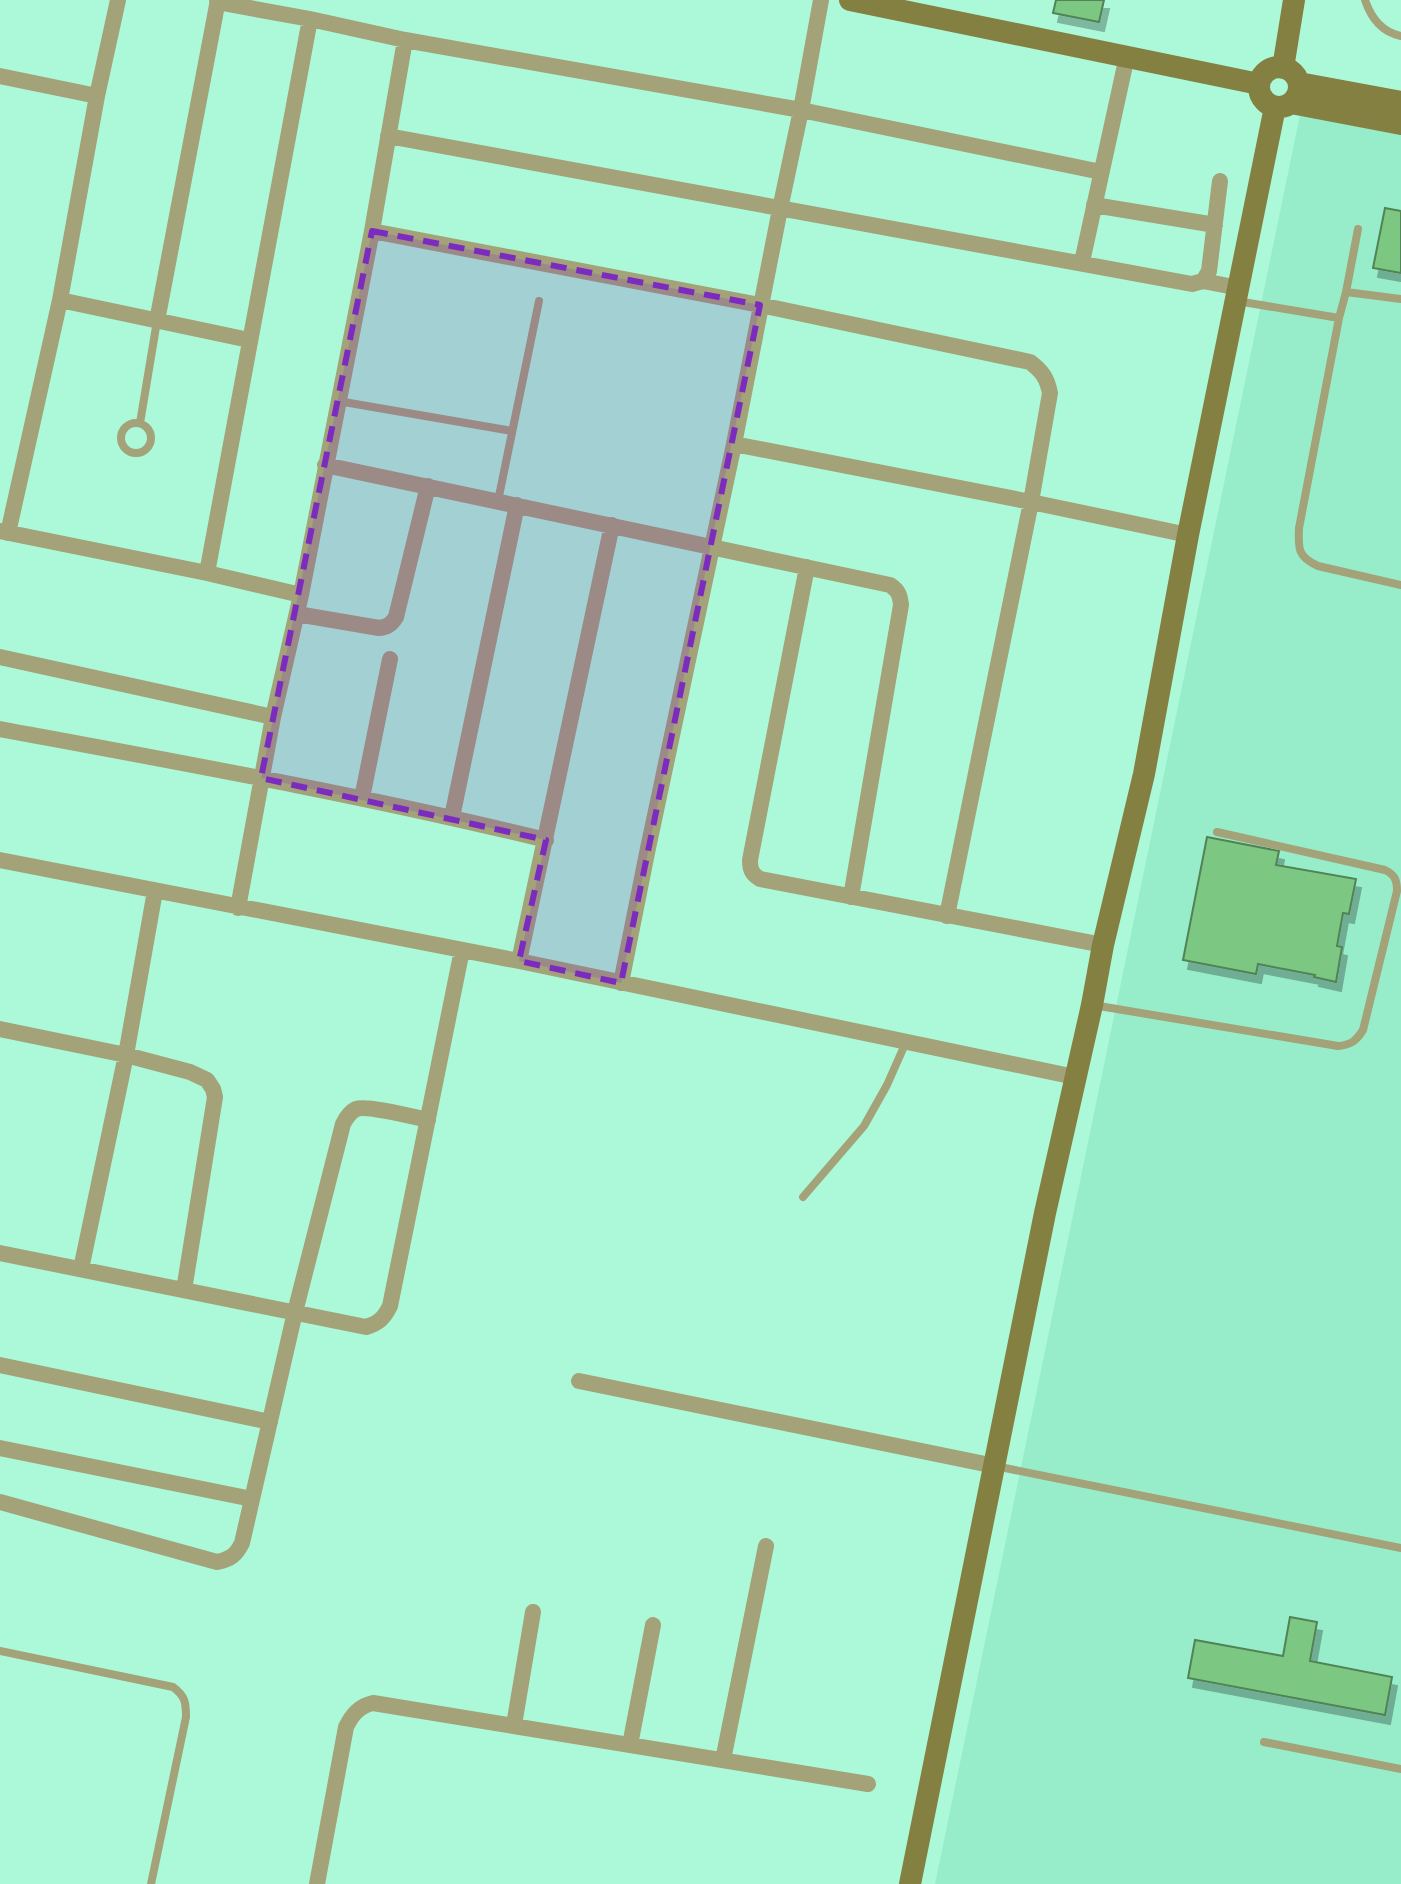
<svg xmlns="http://www.w3.org/2000/svg" width="1401" height="1884" font-family="Cabin,sans-serif">
	<style>
		.built { fill: #97edca }
		.building { fill: #7bc883; stroke: #518356; stroke-width: 2; filter: url(#shadow) }
		.lines { fill: none; stroke-linecap: round; stroke-linejoin: round }
		.lane { stroke: #a3a279; stroke-width: 8 }
		.street { stroke: #a3a279; stroke-width: 16 }
		.secondary { stroke: #838041; stroke-width: 22 }
		.marked { fill: #7b2cbf; fill-opacity: 0.2; stroke: #7b2cbf; stroke-width: 6; stroke-dasharray: 16 10; stroke-linejoin: round }
	</style>
	<defs>
		<filter id="shadow"><feDropShadow dx="5" dy="9" stdDeviation="0" flood-color="#0004"/></filter>
	</defs>
	<rect width="100%" height="100%" fill="#acf9d9"/>
	<path class="built" d="M1300,115L1401,135V1884H935Z"/>
	<path class="building" d="M1056,0H1104L1099,22L1053,13Z
		M1385,208L1401,211V273L1373,268Z
		M1207,837L1279,851L1276,865L1356,879L1349,914L1343,913L1337,946L1342,947L1336,982L1314,977L1315,975L1258,964L1256,974L1183,960Z
		M1290,1617L1317,1622L1310,1661L1392,1677L1385,1715L1188,1678L1195,1640L1283,1656Z"/>
	<g class="lines">
		<path class="lane" d="M1365,0C1371,18 1381,32 1401,36
			M1358,229L1346,292L1339,318L1299,528C1298,549 1298,557 1318,566L1401,585
			M1346,292L1401,299
			M1237,301L1339,318
			M338,401L512,431
			M121 438a15 15 0 1 1 30 0a15 15 0 1 1-30 0Z
			M140,423L157,321
			M498,501L539,301
			M1093,1005L1338,1046C1351,1045 1356,1041 1363,1030L1397,891C1397,880 1395,875 1385,870L1217,832
			M803,1197L864,1126L887,1085L906,1042
			M995,1466L1401,1548
			M0,1651L173,1687C185,1696 186,1702 186,1717L151,1884
			M1264,1742L1401,1769"/>
		<path class="street" d="M217,2L310,19L405,40L801,110L1101,172
			M0,76L97,96
			M388,136L1192,284L1203,281L1209,271L1220,181
			M1094,205L1215,225
			M372,231L760,305L1030,362C1042,371 1047,378 1050,393L1031,502L947,916
			M1082,262L1127,56
			M1203,281L1239,288
			M60,300L249,340
			M157,321L218,0
			M734,444L1031,502L1188,535
			M325,465L890,585C899,591 900,596 901,605L851,897
			M0,531L207,573L301,595
			M8,533L60,300L97,96L118,0
			M807,567L750,860C750,870 752,874 760,879L1103,945
			M207,573L310,19
			M297,614L379,628C387,627 391,625 396,617L428,486
			M0,657L273,717
			M0,729C183,763 366,796 546,840
			M362,798L390,659
			M452,817L517,505
			M0,860L519,961L1075,1077
			M238,908L273,717L301,595L372,231L405,40
			M519,961L612,525
			M621,983L647,853L734,444L780,209L801,110L821,0
			M0,1029L126,1055L190,1072L207,1080L213,1089L215,1097L184,1290
			M0,1253L366,1327C379,1323 384,1318 390,1306L462,950
			M81,1269L126,1055L155,891
			M0,1365L270,1422
			M579,1381L995,1466
			M0,1448L252,1499
			M0,1502L217,1562C231,1559 236,1555 242,1543L295,1312L343,1124C346,1118 350,1112 356,1109C367,1105 414,1117 428,1120
			M514,1725L533,1612
			M630,1745L653,1625
			M723,1760L766,1546
			M317,1884L346,1727C352,1715 359,1706 373,1703L868,1784"/>
		<path class="secondary" d="M850,0L1259,84
			M1259 87a20 20 0 1 1 40 0a20 20 0 1 1-40 0Z
			M1283,68L1294,0
			M1299,83L1401,102
			M1291,103L1401,124
			M910,1884L1045,1213L1092,1005L1103,945L1144,774L1188,535L1275,107"/>
	</g>
	<path class="marked" d="M372,231L760,305L621,983L519,961L546,840L261,778Z"/>
</svg>
